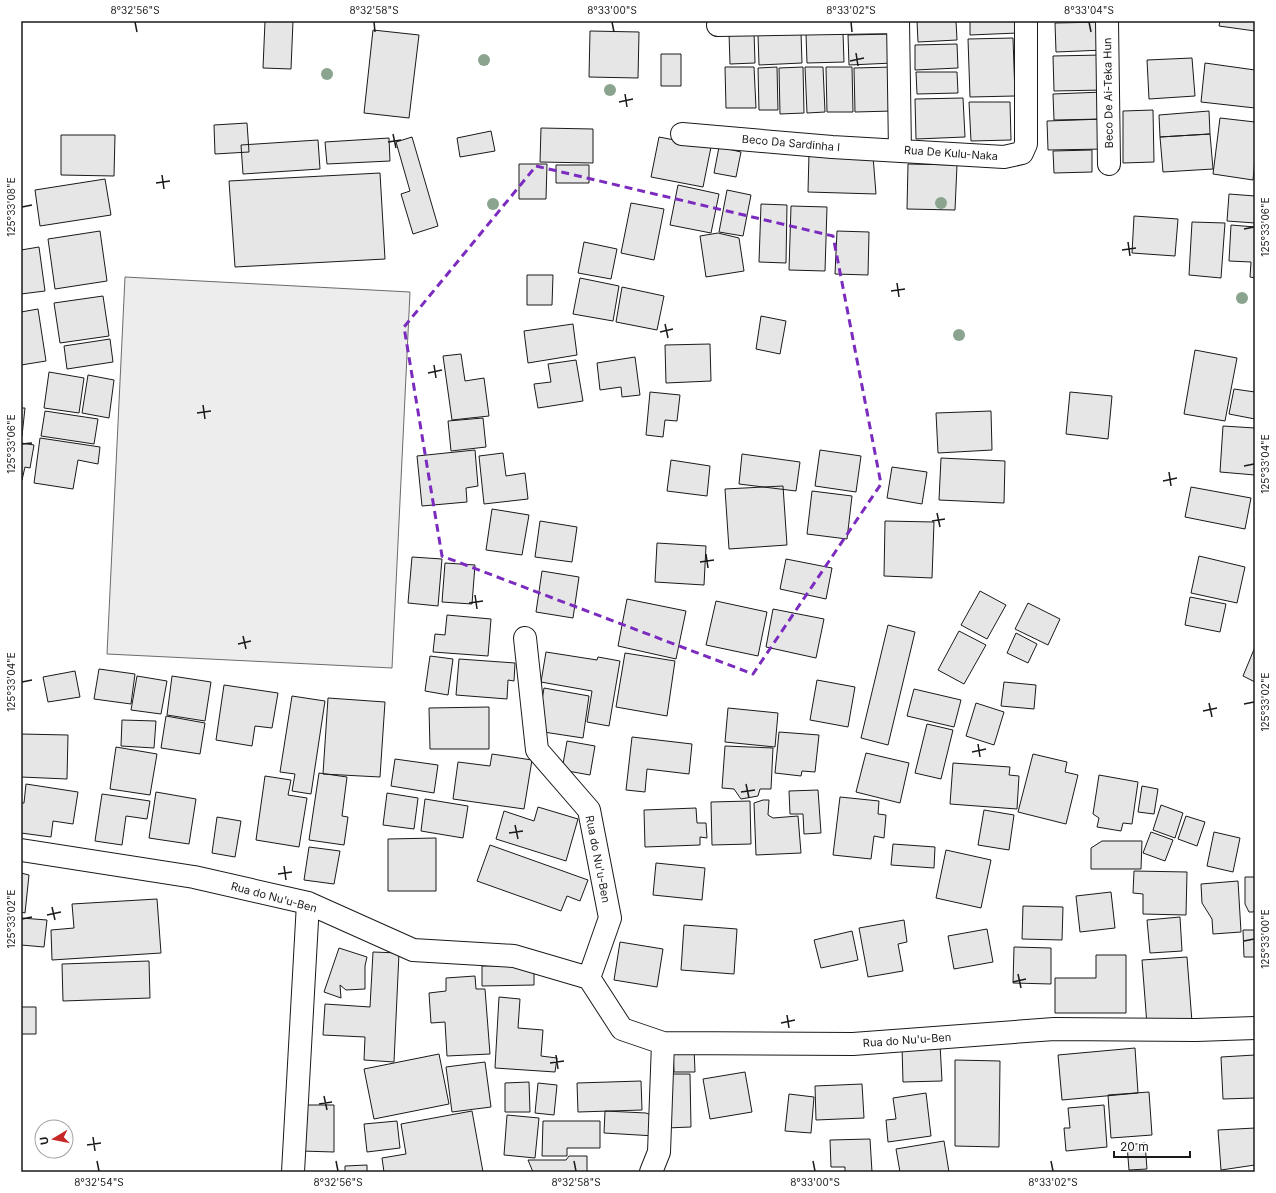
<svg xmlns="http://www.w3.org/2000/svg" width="1276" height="1193" font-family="Inter,sans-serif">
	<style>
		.green { fill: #ededed; stroke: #6a6a6a }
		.building { fill: #e6e6e6; stroke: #1a1a1a }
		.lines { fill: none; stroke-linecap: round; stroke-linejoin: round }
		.minor-casing { stroke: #1a1a1a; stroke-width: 24 }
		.minor { stroke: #fff; stroke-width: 22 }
		.tree { fill: #8aa48f }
		.marked { fill: none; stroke: #7b2cbf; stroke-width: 3; stroke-dasharray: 8 5; stroke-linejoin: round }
		.ticks { fill: none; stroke: #1a1a1a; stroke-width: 1.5 }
		.labels { text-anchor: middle; stroke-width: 3; stroke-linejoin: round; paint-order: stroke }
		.street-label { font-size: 11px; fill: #1a1a1a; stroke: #fff }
		.neatline { fill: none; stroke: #1a1a1a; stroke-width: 1.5 }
		.ticks-label { font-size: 10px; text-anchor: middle; fill: #1a1a1a }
	</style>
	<rect width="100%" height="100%" fill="#fff"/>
	<path class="green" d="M125,277L410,292L392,668L107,654Z"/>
	<path class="building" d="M265,21H293L291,69L263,68Z
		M917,21H956L957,40L918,42Z
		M970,21H1018V33L970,35Z
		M1220,21H1255V31L1219,26Z
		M1104,22V50L1056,52L1055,23Z
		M373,30L419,35L409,118L364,113Z
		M590,31L639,32L638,78L589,77Z
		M754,32L755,63L730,64L729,33Z
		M801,33L802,63L759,65L758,35Z
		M843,33L844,62L807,63L806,34Z
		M892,34L893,63L849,65L848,35Z
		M1013,38L1015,96L970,97L968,39Z
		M957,44L958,68L915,70V45Z
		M661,54H681V86H661Z
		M1102,55L1103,90L1054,91L1053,56Z
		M1192,58L1195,96L1149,99L1147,60Z
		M1205,63L1255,70V108L1201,102Z
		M725,67H754L756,108H726Z
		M777,67L778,110H759L758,68Z
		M803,67L804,113L780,114L779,68Z
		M805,67H823L825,112L807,113Z
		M826,67H852L853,112H827Z
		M893,67V111L855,112L854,68Z
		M916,72H957L958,93L917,94Z
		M1103,92L1104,119L1054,120L1053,94Z
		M963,98L965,137L916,139L915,99Z
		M969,102H1010L1011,140L971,141Z
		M1153,110L1154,162L1123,163V111Z
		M1209,111L1210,134L1160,137L1159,115Z
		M1220,118L1255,122V160L1253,180L1213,174Z
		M1104,119L1105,149L1048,150L1047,121Z
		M247,123L249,152L215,154L214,125Z
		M541,128L593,129V163L540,162Z
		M491,131L495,151L460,157L457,138Z
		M1210,134L1213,169L1163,172L1160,137Z
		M61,135H115L114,176L61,175Z
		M412,137L438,226L413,234L401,194L410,191L396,142Z
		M659,137L711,147L703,187L651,177Z
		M389,138L390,161L327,164L325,142Z
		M318,140L320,169L243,174L241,145Z
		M719,147L741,152L736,177L714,173Z
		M1092,150V172L1054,173L1053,151Z
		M809,153L873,156L876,194L808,192Z
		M519,164H547L546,199H519Z
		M908,164L957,165L955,210L907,209Z
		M556,165H589V183H556Z
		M380,173L385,259L235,267L229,181Z
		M105,179L111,215L40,226L35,190Z
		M678,185L719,194L711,233L670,225Z
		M727,190L751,195L743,236L719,232Z
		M1229,194L1255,196V223L1227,221Z
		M631,203L664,209L654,260L621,253Z
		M761,204L787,205L786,263L759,262Z
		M791,206L827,207L825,271L789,270Z
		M1134,216L1178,219L1175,256L1132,253Z
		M1192,222L1225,223L1221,278L1189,275Z
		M1231,225L1255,227V278L1250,277L1251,262L1229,261Z
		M100,231L107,281L55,289L48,239Z
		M837,231L869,232L868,275L835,274Z
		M718,233L739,238L744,271L706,277L700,236Z
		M584,242L617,249L611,279L578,273Z
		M39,247L45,291L21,294V250Z
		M527,275H553L552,305H527Z
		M580,278L619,286L613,321L573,314Z
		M622,287L664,296L657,330L616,322Z
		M103,296L109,336L60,343L54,303Z
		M38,309L46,361L21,365V312Z
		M761,316L786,321L780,354L756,349Z
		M573,324L577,355L528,363L524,331Z
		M110,339L113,362L67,369L64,346Z
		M710,344L711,381L666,383L665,345Z
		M1195,350L1237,358L1225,421L1184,414Z
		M461,354L465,381L484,378L489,416L452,420L443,356Z
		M635,357L640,395L622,397L621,387L600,390L597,363Z
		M576,360L583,401L538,408L534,384L551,382L548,364Z
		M49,372L84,378L79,413L44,408Z
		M88,375L114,380L109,418L82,413Z
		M1234,389L1255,392V419L1229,414Z
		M650,392L680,395L677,421L665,420L663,437L646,435Z
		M1070,392L1112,396L1108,439L1066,434Z
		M21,408H25L22,436H21Z
		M45,411L98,419L94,444L41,436Z
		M991,411L992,450L938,453L936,413Z
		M483,418L486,447L451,451L448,421Z
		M1223,426L1255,428V475L1220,472Z
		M40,438L100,447L98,464L78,460L73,489L34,483Z
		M21,443L34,445L30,468L25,467L22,480Z
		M475,450L478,486L466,488L467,502L422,506L417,456Z
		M820,450L861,456L856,492L815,486Z
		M503,453L506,476L525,473L528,499L484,504L479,456Z
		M742,454L800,462L796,491L739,484Z
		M941,458L1005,461L1004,503L939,500Z
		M671,460L710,466L707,496L667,491Z
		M892,467L927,472L922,504L887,498Z
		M783,486L787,545L729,549L725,489Z
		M1191,487L1251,498L1245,529L1185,517Z
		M812,491L852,496L847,539L807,534Z
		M492,509L529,515L522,555L486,550Z
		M540,521L577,527L572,562L535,557Z
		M885,521L934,522L932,578L884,576Z
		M657,543L706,546L704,585L655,582Z
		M1199,556L1245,567L1237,603L1191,593Z
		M412,557L442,559L438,606L408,603Z
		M786,559L832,568L826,599L780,589Z
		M445,563L475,565L472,604L442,602Z
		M542,571L579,577L573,618L536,612Z
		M980,591L1006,605L987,639L961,625Z
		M1190,597L1226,604L1220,632L1185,625Z
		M627,599L686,611L676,659L618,646Z
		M716,601L767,612L758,656L706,645Z
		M1028,603L1060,619L1048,645L1015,629Z
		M773,609L824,619L816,658L766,647Z
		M447,615L491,619L488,656L433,652L435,634L445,635Z
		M888,625L915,632L888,745L861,738Z
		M959,631L986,645L964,684L938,670Z
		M1016,633L1037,644L1028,663L1007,653Z
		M1255,647V682L1243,676Z
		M546,652L597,660L598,657L620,661L609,726L587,722L592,691L541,682Z
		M625,653L675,661L667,716L616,707Z
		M430,656L453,659L448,695L425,691Z
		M459,659L515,663L514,681L508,680L507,699L456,695Z
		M99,669L135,674L131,704L94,699Z
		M75,671L80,697L48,702L43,677Z
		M137,676L167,681L161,714L131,710Z
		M172,676L211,682L205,721L167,715Z
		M817,680L855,687L848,727L810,720Z
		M1004,682L1036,685L1034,709L1001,706Z
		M224,685L278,693L272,728L255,726L252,746L216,740Z
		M544,688L589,696L583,738L537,731Z
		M914,689L961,700L954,727L907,716Z
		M292,696L325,701L311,794L292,791L295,774L280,772Z
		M328,698L385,702L380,777L323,774Z
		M976,703L1004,712L994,745L966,736Z
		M489,707V749H430L429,708Z
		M728,708L778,713L775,747L725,742Z
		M166,716L205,723L200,754L161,748Z
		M122,720L156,721L154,748L121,746Z
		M927,724L953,730L941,779L915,773Z
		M779,732L819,735L815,772L802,771L801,776L775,773Z
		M21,734L68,735L67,779L21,777Z
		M632,737L692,744L689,774L647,769L645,792L626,790Z
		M567,741L595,746L590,775L562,770Z
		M725,746L773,748L771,789H760L758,796L741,799L734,789L722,788Z
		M116,747L157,754L150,795L110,789Z
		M866,753L909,763L900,803L856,792Z
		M492,754L532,760L524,809L453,799L458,762L490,766Z
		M1033,754L1067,762L1065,772L1078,775L1066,824L1018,812Z
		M395,759L438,765L434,793L391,786Z
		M953,763L1010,767L1009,775L1019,776L1017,809L950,804Z
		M319,773L347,777L342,816L348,817L344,845L309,840Z
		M1099,775L1138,782L1132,824L1123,823L1121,831L1097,827L1099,818L1093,814Z
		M265,776L291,780L288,795L307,798L299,847L256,840Z
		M26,784L78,792L73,824L53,821L51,837L21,833V803H24Z
		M1142,786L1158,789L1154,814L1138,812Z
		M818,790L821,833L804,834L803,814H790L789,791Z
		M156,792L196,799L189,844L149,838Z
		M387,793L418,798L414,829L383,825Z
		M102,794L150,801L147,819L126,816L122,845L95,841Z
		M840,797L879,801L878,814L886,815L884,838L874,836L871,859L833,855Z
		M425,799L468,806L463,838L421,831Z
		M763,800H769L768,815L773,818L798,816L801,853L756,855L754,803Z
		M750,801L751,844L712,845L711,802Z
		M1161,805L1183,813L1175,838L1153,830Z
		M538,807L578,819L566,861L496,839L504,811L534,821Z
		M696,808L697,823H706L707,838L700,837V845L645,847L644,810Z
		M984,810L1014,815L1009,850L978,845Z
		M1186,816L1205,822L1197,846L1178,839Z
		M217,817L241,821L235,857L212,853Z
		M1151,832L1173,840L1165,861L1143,853Z
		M1214,832L1240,838L1233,872L1207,866Z
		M436,838V891H388V839Z
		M1102,841H1142L1141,869H1091V848Z
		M893,844L935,847L934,868L891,865Z
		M490,845L588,880L580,901L567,896L561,911L477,881Z
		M309,847L340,851L334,884L304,880Z
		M946,850L991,860L981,908L936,898Z
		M656,863L705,868L702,900L653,895Z
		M1134,871L1187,872L1186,915L1143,914V894L1133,893Z
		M21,873L29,875L25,913L21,912Z
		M1245,877H1255V910L1253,912H1249L1245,904Z
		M1238,881L1241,932L1213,934L1212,919L1202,903L1201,884Z
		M1111,892L1115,928L1080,932L1076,896Z
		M157,899L161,953L52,960L51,930L74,928L72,904Z
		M1023,906L1063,907L1062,940L1022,939Z
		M1180,917L1182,951L1150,953L1147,920Z
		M21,918L47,920L44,947L21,945Z
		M904,920L907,942L898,944L903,971L868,977L859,928Z
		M684,925L737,929L734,974L681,970Z
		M987,929L993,962L954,969L948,936Z
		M1243,930H1255V957H1244Z
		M852,931L858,960L821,968L814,940Z
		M620,942L663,949L657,987L614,980Z
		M1014,947L1051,948V984L1013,983Z
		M339,948L367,957L365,966V989L346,990L340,985L341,998L324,992Z
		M373,952L399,953L394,1062L364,1060L365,1037L323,1035L325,1004L370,1007Z
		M1096,955H1126V1013H1055V978H1096Z
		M1187,957L1192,1022L1147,1025L1142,960Z
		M149,961L150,998L63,1001L62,964Z
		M534,965V985L482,986V966Z
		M475,976L476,989H485L490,1054L447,1056L445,1022L431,1023L429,993L446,991V978Z
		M499,997L520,999L518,1028L543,1030L541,1056L557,1058L555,1072L495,1068Z
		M21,1007H36V1034H21Z
		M940,1044L942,1081L903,1082L902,1046Z
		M673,1047H694L695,1072H674Z
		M1135,1048L1138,1093L1062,1100L1058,1055Z
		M439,1054L449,1104L374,1119L364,1069Z
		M1255,1055V1098L1223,1099L1221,1057Z
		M955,1060L1000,1061L999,1147L955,1146Z
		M485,1062L491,1107L452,1112L446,1067Z
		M745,1072L752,1112L710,1119L703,1079Z
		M665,1074H690L691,1127L666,1128Z
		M641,1081L642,1110L578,1112L577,1083Z
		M529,1082L530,1112H505V1083Z
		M538,1083L557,1085L554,1115L535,1113Z
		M862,1084L864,1118L816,1120L815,1086Z
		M1149,1092L1152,1135L1111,1138L1108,1095Z
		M926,1093L931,1136L888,1142L886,1120L896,1119L893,1098Z
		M789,1094L814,1097L811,1133L785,1131Z
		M301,1105H334V1152L301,1151Z
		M1104,1105L1107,1147L1066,1151L1064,1128H1070L1068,1108Z
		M472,1111L483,1172H384L382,1158L406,1154L401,1124Z
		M605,1111L646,1113L656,1117L655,1136L604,1133Z
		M507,1115L539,1118L535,1158L504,1155Z
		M397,1121L400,1148L367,1152L364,1124Z
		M543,1121H600V1148H567V1156H542Z
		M1255,1128V1165L1221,1170L1218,1130Z
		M870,1139L872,1172H845V1167H831L830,1140Z
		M944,1141L949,1172H900L896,1149Z
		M1145,1143L1147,1169L1129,1170L1127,1145Z
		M569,1156H587V1172H533L528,1160H566Z
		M367,1165V1172H345V1166Z"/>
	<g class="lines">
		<g class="minor-casing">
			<path id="minor" d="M898,21L900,151
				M1107,21L1109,164
				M718,25L898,22
				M682,134L832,147L1004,157L1022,153L1026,144V21
				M525,638L537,750L589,810L610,918L589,978
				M21,850L194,877L308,903L413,950L514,956L589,978L622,1029L663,1043L853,1044L1054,1029L1196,1030L1255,1028
				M293,1172L308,903
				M651,1172L659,1152L663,1043"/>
		</g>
		<use href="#minor" class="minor"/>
	</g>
	<g class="tree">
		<circle cx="484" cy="60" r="6"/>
		<circle cx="327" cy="74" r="6"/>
		<circle cx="610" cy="90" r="6"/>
		<circle cx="941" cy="203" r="6"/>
		<circle cx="493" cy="204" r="6"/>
		<circle cx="1242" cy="298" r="6"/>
		<circle cx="959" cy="335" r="6"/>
	</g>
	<path class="marked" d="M536,166L833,236L881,484L753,674L442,556L404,327Z"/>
	<path class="ticks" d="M135,22L137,32M374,22L375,32M612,22L614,32M851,22L852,32M1089,22L1091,32M856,53L858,66M850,61L864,58M625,94L627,107M619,102L633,99M393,134L396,148M388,142L401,140M162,175L164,189M156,183L170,181M22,207L32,205M1244,229L1254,227M1128,242L1130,256M1122,250L1136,248M897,283L899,297M891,291L905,289M665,324L668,338M660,332L673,329M434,365L436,378M428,373L442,370M203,405L205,419M197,413L211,411M22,444L32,443M1244,466L1254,464M1169,472L1171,486M1163,481L1177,478M937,513L940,527M932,521L945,519M706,554L708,568M700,562L714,560M475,595L477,609M469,603L483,601M243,636L246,649M238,644L251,641M22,682L32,680M1209,703L1212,717M1244,704L1254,702M1203,711L1217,708M978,744L980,757M972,752L986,749M746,784L749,798M741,792L755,790M515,825L518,839M509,833L523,831M284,866L286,880M278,874L292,872M52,907L55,920M47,915L61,912M22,919L32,917M1244,941L1254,939M1018,974L1021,988M1013,982L1026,979M787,1015L789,1028M781,1023L795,1020M556,1055L558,1069M550,1063L564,1061M324,1096L327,1110M319,1104L332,1102M93,1137L95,1151M87,1145L101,1143M97,1161L99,1171M336,1161L338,1171M574,1161L576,1171M813,1161L815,1171M1051,1161L1053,1171"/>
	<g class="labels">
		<g class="street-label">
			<text transform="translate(1108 93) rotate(-91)" y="4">Beco De Ai-Teka Hun</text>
			<text transform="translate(791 143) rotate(5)" y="4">Beco Da Sardinha I</text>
			<text transform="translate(951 153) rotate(4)" y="4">Rua De Kulu-Naka</text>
			<text transform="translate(598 859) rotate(79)" y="4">Rua do Nu'u-Ben</text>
			<text transform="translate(274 897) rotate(15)" y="4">Rua do Nu'u-Ben</text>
			<text transform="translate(907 1040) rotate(-4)" y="4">Rua do Nu'u-Ben</text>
		</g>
	</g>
	<rect width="1276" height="1193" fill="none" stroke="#ffffff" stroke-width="44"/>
	<g transform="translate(54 1139) rotate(260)"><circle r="19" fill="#ffffff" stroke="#a3a3a3"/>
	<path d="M0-3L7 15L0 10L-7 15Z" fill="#c62828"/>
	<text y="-6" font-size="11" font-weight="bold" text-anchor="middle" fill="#1a1a1a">U</text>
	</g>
	<path d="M1114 1151v6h76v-6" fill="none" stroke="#1a1a1a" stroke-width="2"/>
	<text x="1120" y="1151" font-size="12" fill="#1a1a1a" stroke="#ffffff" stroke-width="3" paint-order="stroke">20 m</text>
	<rect x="22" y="22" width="1232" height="1149" class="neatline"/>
	<g class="ticks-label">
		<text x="135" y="14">8°32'56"S</text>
		<text x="374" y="14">8°32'58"S</text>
		<text x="612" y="14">8°33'00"S</text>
		<text x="851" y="14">8°33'02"S</text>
		<text x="1089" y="14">8°33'04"S</text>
		<text transform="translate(11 207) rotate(-90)" y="4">125°33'08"E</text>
		<text transform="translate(1265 227) rotate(-90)" y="4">125°33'06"E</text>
		<text transform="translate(11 444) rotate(-90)" y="4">125°33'06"E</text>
		<text transform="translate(1265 464) rotate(-90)" y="4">125°33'04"E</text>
		<text transform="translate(11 682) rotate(-90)" y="4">125°33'04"E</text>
		<text transform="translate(1265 702) rotate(-90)" y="4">125°33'02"E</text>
		<text transform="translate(11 919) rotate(-90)" y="4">125°33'02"E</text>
		<text transform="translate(1265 939) rotate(-90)" y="4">125°33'00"E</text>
		<text x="99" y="1186">8°32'54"S</text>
		<text x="338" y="1186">8°32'56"S</text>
		<text x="576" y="1186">8°32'58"S</text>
		<text x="815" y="1186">8°33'00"S</text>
		<text x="1053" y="1186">8°33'02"S</text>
	</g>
</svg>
